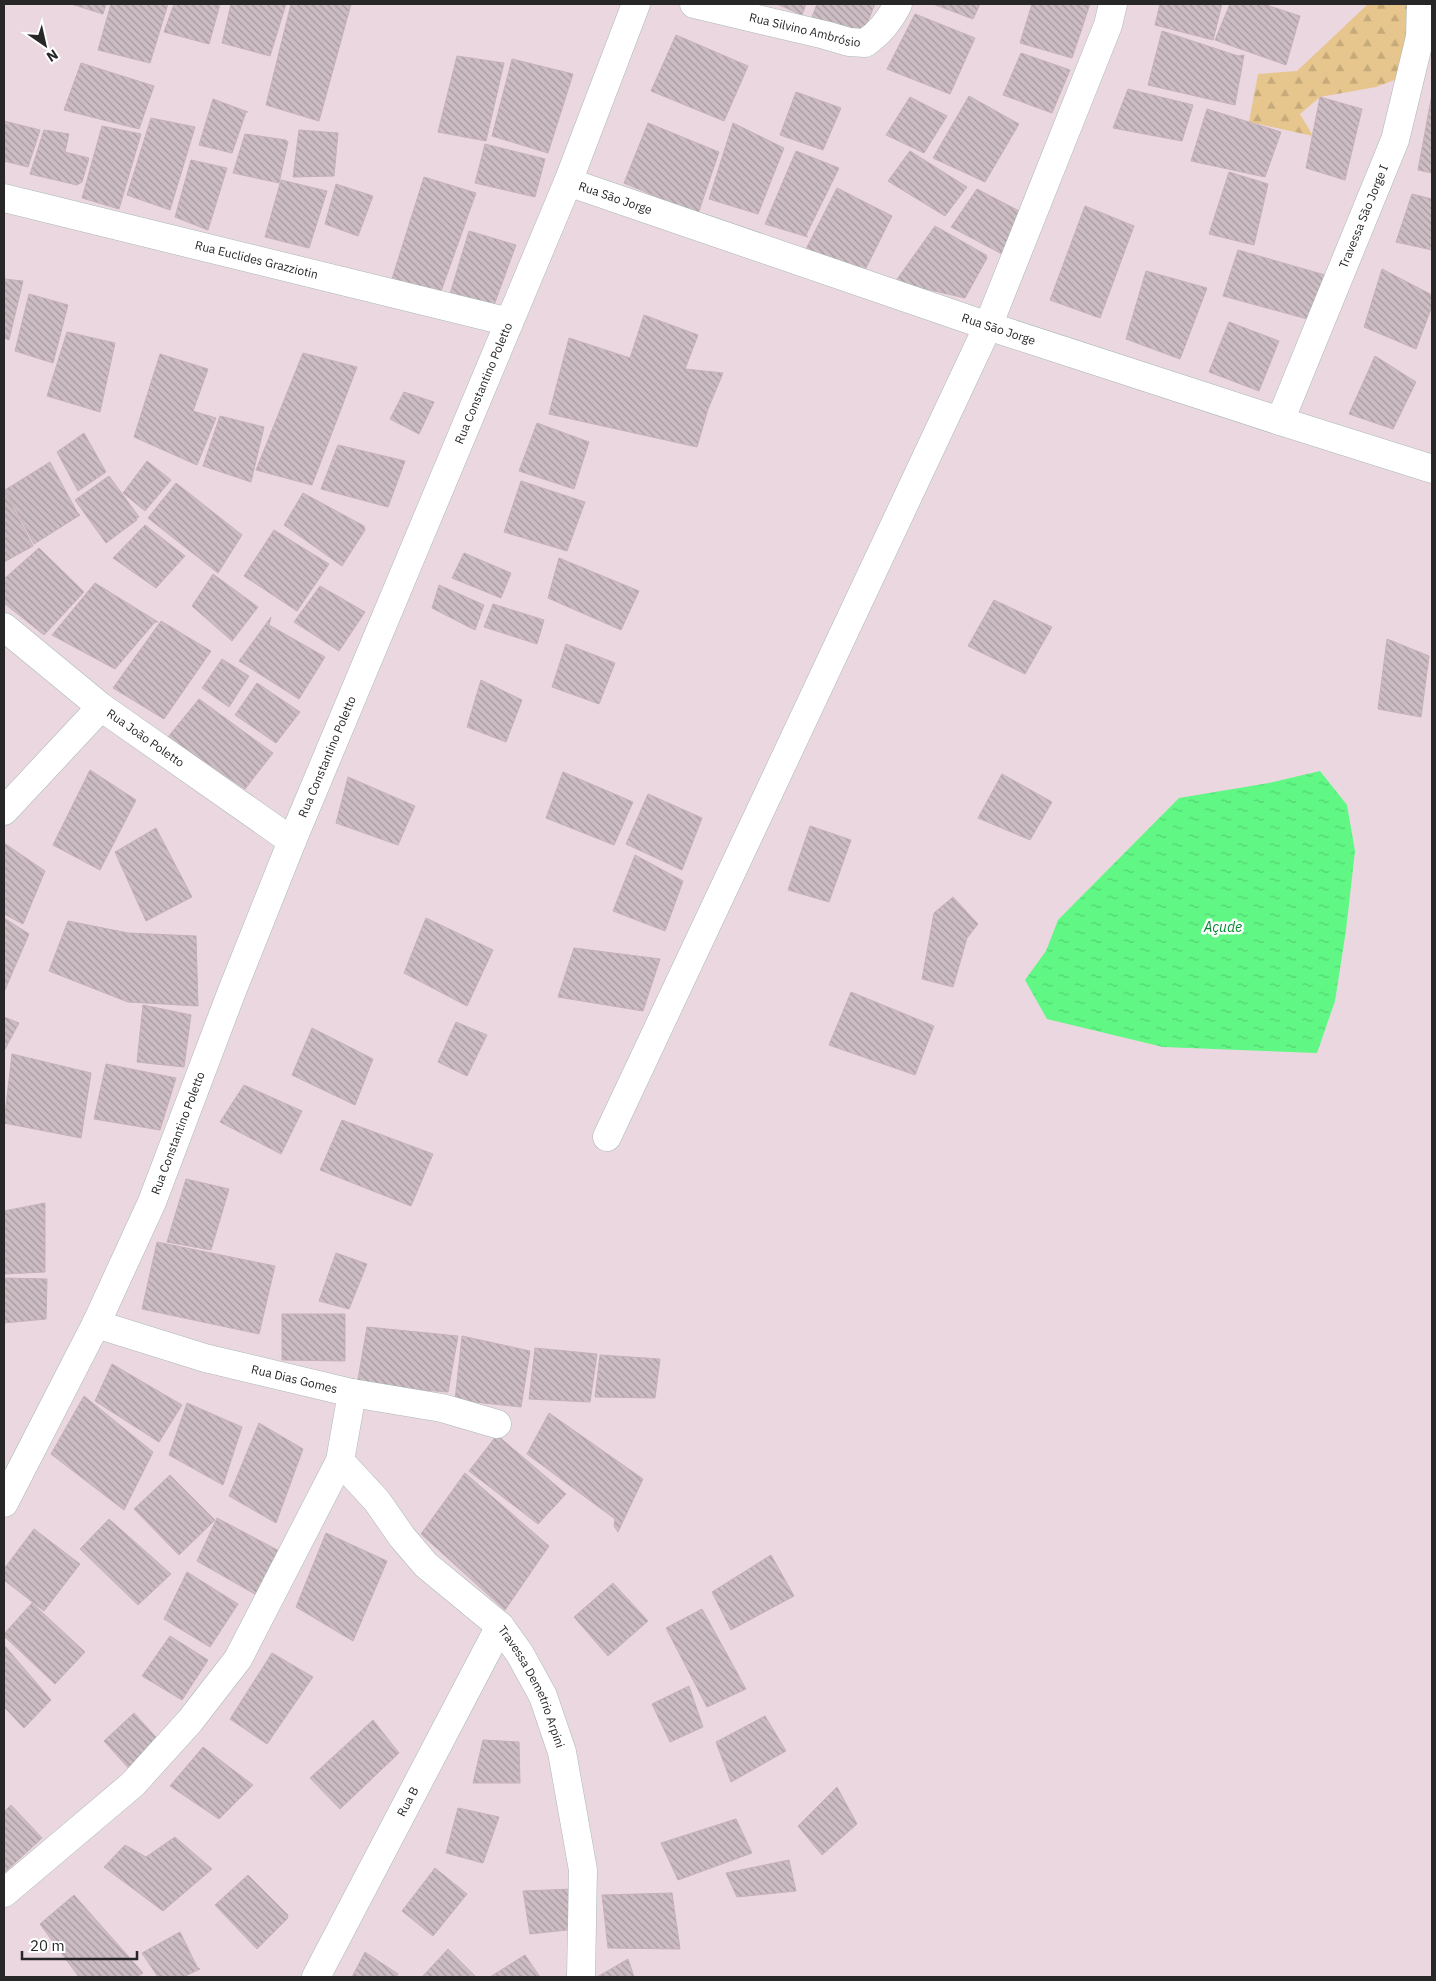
<svg xmlns="http://www.w3.org/2000/svg" width="1436" height="1981" font-family="'IBM Plex Sans',sans-serif">
	<style>
		.forest { fill: url(#forest-firs) }
		.water { fill: url(#water-ripples) }
		.building { fill: url(#building-back-hatch); stroke: #c6b1b9 }
		.lines { fill: none; stroke-linecap: round; stroke-linejoin: round }
		.minor-casing { stroke: #a8b9b5; stroke-width: 29 }
		.minor { stroke: #fff; stroke-width: 28 }
		.labels { text-anchor: middle; stroke-width: 5; stroke-linejoin: round; paint-order: stroke }
		.street-label { font-size: 12px; fill: #272727; stroke: #fff }
		.water-label { font-size: 14px; font-style: italic; fill: #068930; stroke: #fff }
	</style>
	<defs>
		<pattern id="forest-firs" width="22" height="20" patternUnits="userSpaceOnUse" patternTransform="scale(1.25)"><rect width="22" height="20" fill="#e7c68e"/><path d="M5 1l3.5 6h-7zM16 11l3.5 6h-7z" fill="#c6aa7a"/></pattern>
		<pattern id="water-ripples" width="26" height="14" patternUnits="userSpaceOnUse" patternTransform="scale(1.25)"><rect width="26" height="14" fill="#60f784"/><path d="M2 4q2-2 4 0t4 0M15 11q2-2 4 0t4 0" fill="none" stroke="#53d472"/></pattern>
		<pattern id="building-back-hatch" width="6" height="6" patternUnits="userSpaceOnUse" patternTransform="scale(1.25)"><rect width="6" height="6" fill="#ccbcc3"/><path d="M-1 5l2 2M0 0l6 6M5-1l2 2" fill="none" stroke="#a6999e"/></pattern>
	</defs>
	<rect width="100%" height="100%" fill="#ebd7e0"/>
	<path class="forest" d="M1368,4H1410L1400,78L1376,87L1320,97L1300,114L1313,136L1249,122L1258,74L1297,71Z"/>
	<path class="water" d="M1320,771L1347,805L1355,851L1346,930L1335,1001L1317,1053L1163,1047L1047,1019L1025,980L1046,951L1058,920L1179,798L1269,783Z"/>
	<path class="building" d="M71,4H106L103,14Z
		M111,4H168L150,63L98,50Z
		M174,4H220L209,44L164,32Z
		M231,4H286L270,56L222,43Z
		M291,4H351L319,121L266,105Z
		M777,4H806L802,15Z
		M817,4H875L860,40L812,17Z
		M933,4H980L973,19Z
		M1032,4H1090L1072,58L1020,43Z
		M1160,4H1222L1213,40L1155,25Z
		M1230,4H1263L1300,16L1286,65L1215,40Z
		M915,14L975,38L950,94L887,69Z
		M1162,31L1238,56L1244,55L1235,105L1148,85Z
		M676,35L748,66L724,121L651,91Z
		M1021,53L1070,70L1052,113L1003,95Z
		M457,56L504,63L486,141L438,132Z
		M512,59L573,74L548,153L492,136Z
		M81,63L154,86L139,129L64,110Z
		M1128,89L1193,105L1182,141L1113,128Z
		M796,92L841,108L823,150L780,135Z
		M1432,94V173L1418,170Z
		M969,96L1019,124L985,182L933,158Z
		M910,97L947,116L924,153L886,135Z
		M1320,97L1362,109L1345,180L1306,168Z
		M213,99L248,112H246L232,153L199,145Z
		M1207,109L1281,132L1265,177L1191,161Z
		M151,118L195,127L170,210L127,195Z
		M4,121L40,130L28,167L4,161Z
		M648,123L719,152L698,214L624,183Z
		M733,123L784,148L758,214L709,199Z
		M102,126L141,134L119,209L82,198Z
		M44,130L69,134L65,152L89,158L82,182L77,185L30,174Z
		M299,130L338,133L334,176L293,177Z
		M245,134L286,140L288,142L279,183L233,173Z
		M485,144L545,159L535,197L475,183Z
		M796,151L839,168L806,235L808,237L765,224Z
		M910,151L967,187L945,216L888,181Z
		M191,160L227,168L208,230L175,217Z
		M1229,172L1268,184L1254,245L1209,234Z
		M424,177L476,193L439,297L390,285Z
		M281,180L327,191L309,248L265,237Z
		M336,184L373,196L358,236L325,224Z
		M837,188L892,216L863,274L805,251Z
		M977,189L1021,212L1002,254L951,227Z
		M1412,194L1432,199V250L1396,242Z
		M1085,206L1134,226L1100,318L1050,300Z
		M935,226L986,255L987,258L965,298L895,282Z
		M469,231L516,245L493,308L449,297Z
		M1238,250L1325,275L1311,320L1223,296Z
		M1382,269L1432,295V306L1416,349L1364,327Z
		M1146,271L1207,288L1180,359L1126,339Z
		M4,279L23,281L9,340L4,338Z
		M29,294L68,305L53,363L15,351Z
		M644,315L698,335L685,369L723,373L708,409L697,447L549,414L569,338L630,358Z
		M1229,322L1279,341L1259,391L1209,372Z
		M67,332L115,343L100,412L47,396Z
		M303,353L357,367L312,485L256,470Z
		M160,354L208,369L193,411L216,418L197,465L134,437Z
		M1375,356L1416,382L1393,429L1349,414Z
		M404,392L434,402L419,434L390,419Z
		M220,416L264,427L251,482L203,466Z
		M537,423L589,442L574,489L519,471Z
		M84,433L106,472L78,491L57,452Z
		M338,445L405,461L388,507L321,489Z
		M147,461L171,480L145,511L123,493Z
		M50,462L77,512L80,515L34,544L5,490Z
		M109,476L139,517L136,518L137,520L106,543L75,500Z
		M521,481L585,502L567,551L504,532Z
		M176,483L242,535L218,573L148,518Z
		M4,490L33,546L4,562Z
		M303,493L364,526L365,530L342,566L284,525Z
		M145,525L185,556L156,588L113,558Z
		M274,530L329,564L297,611L244,576Z
		M39,548L84,592L44,635L4,603V579Z
		M464,553L511,573L501,598L452,578Z
		M559,558L639,591L621,630L548,598Z
		M213,574L258,607L232,641L192,606Z
		M95,583L158,622H155L115,669L52,635Z
		M439,585L484,605L475,630L432,608Z
		M320,586L365,612L339,651L294,622Z
		M994,600L1052,627L1025,674L968,646Z
		M493,604L544,620L537,644L484,627Z
		M271,617L269,625L325,657L299,699L239,661Z
		M161,621L211,651L164,719L113,688Z
		M1387,639L1429,656L1421,717L1378,709Z
		M566,644L615,663L599,704L552,687Z
		M222,659L249,676L229,707L202,688Z
		M481,680L522,700L506,742L467,727Z
		M257,683L300,712L276,743L235,715Z
		M199,699L273,753L245,789L168,737Z
		M90,770L136,800L100,870L53,845Z
		M563,772L633,802L614,845L546,818Z
		M1002,774L1052,802L1030,840L978,818Z
		M348,777L415,806L398,845L336,823Z
		M648,794L702,818L682,870L626,844Z
		M810,826L851,840L829,902L788,890Z
		M156,828L192,897L146,921L115,852Z
		M4,843L45,871L23,924L4,914Z
		M635,855L683,881L665,931L613,911Z
		M953,897L978,924L967,938L953,987L922,979L934,913Z
		M4,918L29,934L4,992Z
		M426,918L493,950L467,1006L404,973Z
		M68,921L128,933L196,936L198,1006L128,1002L49,971Z
		M574,948L660,959L643,1011L558,997Z
		M851,992L934,1026L915,1075L829,1045Z
		M143,1005L191,1015L184,1067L137,1062Z
		M4,1017L19,1023L4,1051Z
		M456,1022L487,1035L467,1076L438,1062Z
		M312,1028L373,1059L355,1105L292,1075Z
		M12,1054L91,1073L81,1138L4,1123Z
		M106,1064L176,1078L160,1130L94,1119Z
		M244,1085L302,1111L281,1154L220,1122Z
		M342,1120L433,1154L411,1206L320,1170Z
		M186,1179L229,1189L211,1250L167,1242Z
		M45,1203V1272L4,1274V1211Z
		M157,1242L275,1266L259,1334L142,1309Z
		M336,1253L367,1264L349,1309L319,1301Z
		M4,1278L47,1279L46,1319L4,1323Z
		M282,1314H345V1361L282,1360Z
		M367,1327L458,1336L448,1392L357,1385Z
		M462,1336L530,1351L521,1407L455,1400Z
		M535,1348L597,1354L590,1402L529,1399Z
		M600,1355L660,1359L655,1398L595,1397Z
		M112,1364L182,1405L159,1442L95,1401Z
		M84,1396L153,1452L124,1510L51,1454Z
		M187,1403L242,1427L223,1485L169,1455Z
		M549,1413L643,1479L618,1532L614,1526L615,1519L527,1454Z
		M259,1423L303,1449L276,1523L229,1496Z
		M497,1435L566,1494L538,1524L469,1471Z
		M465,1473L549,1546L505,1610L421,1534Z
		M170,1475L215,1520L179,1555L134,1509Z
		M217,1518L283,1553L260,1597L197,1561Z
		M109,1519L171,1574L138,1605L80,1549Z
		M34,1529L80,1564L44,1611L4,1580V1569Z
		M326,1533L387,1561L353,1641L296,1607Z
		M771,1555L794,1596L731,1630L712,1592Z
		M187,1572L238,1604L210,1647L164,1619Z
		M613,1583L648,1621L608,1656L574,1617Z
		M32,1603L85,1652L55,1684L4,1636V1634Z
		M702,1609L746,1689L707,1707L666,1628Z
		M170,1636L208,1660L182,1700L142,1676Z
		M4,1645L51,1700L24,1728L4,1707Z
		M272,1653L313,1677L267,1744L230,1719Z
		M689,1686L703,1727L670,1742L652,1704Z
		M134,1713L162,1744L132,1772L104,1741Z
		M765,1716L786,1751L731,1782L716,1742Z
		M373,1720L399,1753L340,1809L310,1778Z
		M483,1740L519,1742L520,1783H473Z
		M203,1747L253,1785L219,1819L170,1786Z
		M837,1787L857,1824L822,1855L798,1826Z
		M11,1805L42,1838L4,1873V1812Z
		M458,1808L499,1817L483,1863L446,1853Z
		M736,1819L752,1853L678,1880L661,1843Z
		M175,1837L212,1869L163,1911L104,1867L125,1845L146,1857Z
		M789,1860L796,1891L737,1897L726,1873Z
		M435,1868L467,1894L433,1936L402,1911Z
		M248,1875L288,1915L287,1919L257,1949L215,1905Z
		M572,1889L576,1929L530,1934L523,1891Z
		M672,1893L680,1949L608,1948L602,1895Z
		M74,1895L143,1973L137,1977H79L40,1924Z
		M180,1932L197,1967L200,1969L183,1977H158L142,1953Z
		M448,1949L476,1977H422Z
		M365,1952L398,1974L396,1977H352Z
		M525,1955L540,1977H490Z
		M628,1959L634,1977H597Z"/>
	<g class="lines">
		<g class="minor-casing">
			<g id="minor">
				<path id="s1" d="M694,4L825,35L849,42L865,43C880,33 890,20 898,4"/>
				<path id="s2" d="M568,182L988,326L1280,421L1432,469"/>
				<path id="s3" d="M4,198L509,322"/>
				<path id="s4" d="M1280,421L1395,140L1420,37L1421,4"/>
				<path id="s5" d="M4,627L101,707L292,841"/>
				<path d="M4,811L101,707"/>
				<path d="M607,1137L988,326L1108,25L1113,4"/>
				<path id="s6" d="M96,1324L205,1358L352,1393L442,1408L497,1424"/>
				<path id="s7" d="M340,1461L377,1501L402,1537L426,1565L500,1626L520,1654L543,1696L562,1752L583,1870L581,1977"/>
				<path id="s8" d="M4,1503L96,1324L152,1202L232,991L292,841L568,182L636,4"/>
				<path d="M4,1893L133,1784L190,1721L238,1659L340,1461L352,1393"/>
				<path id="s9" d="M316,1977L500,1626"/>
			</g>
		</g>
		<use href="#minor" class="minor"/>
	</g>
	<g class="labels">
		<g class="street-label">
			<text dy="4" stroke="none"><textPath href="#s1" startOffset="114">Rua Silvino Ambrósio</textPath></text>
			<text dy="4" stroke="none"><textPath href="#s2" startOffset="50">Rua São Jorge</textPath></text>
			<text dy="4" stroke="none"><textPath href="#s4" startOffset="221">Travessa São Jorge I</textPath></text>
			<text dy="4" stroke="none"><textPath href="#s3" startOffset="260">Rua Euclides Grazziotin</textPath></text>
			<text dy="4" stroke="none"><textPath href="#s2" startOffset="455">Rua São Jorge</textPath></text>
			<text dy="4" stroke="none"><textPath href="#s8" startOffset="1219">Rua Constantino Poletto</textPath></text>
			<text dy="4" stroke="none"><textPath href="#s5" startOffset="180">Rua João Poletto</textPath></text>
			<text dy="4" stroke="none"><textPath href="#s8" startOffset="814">Rua Constantino Poletto</textPath></text>
			<text dy="4" stroke="none"><textPath href="#s8" startOffset="409">Rua Constantino Poletto</textPath></text>
			<text dy="4" stroke="none"><textPath href="#s6" startOffset="206">Rua Dias Gomes</textPath></text>
			<text dy="4" stroke="none"><textPath href="#s7" startOffset="300">Travessa Demetrio Arpini</textPath></text>
			<text dy="4" stroke="none"><textPath href="#s9" startOffset="198">Rua B</textPath></text>
		</g>
		<g class="water-label">
			<text x="1223" y="932">Açude</text>
		</g>
	</g>
	<rect width="1436" height="1981" fill="none" stroke="#272727" stroke-width="10"/>
	<g transform="translate(45 45) rotate(146)" stroke="#ffffff" stroke-width="4" paint-order="stroke">
	<path d="M0-4L9 19L0 12L-9 19Z" fill="#272727"/>
	<text y="-8" font-size="14" font-weight="bold" text-anchor="middle" fill="#272727">N</text>
	</g>
	<path d="M22 1951v8h115v-8" fill="none" stroke="#272727" stroke-width="2.5"/>
	<text x="30" y="1951" font-size="15" fill="#272727" stroke="#ffffff" stroke-width="4" paint-order="stroke">20 m</text>
</svg>
